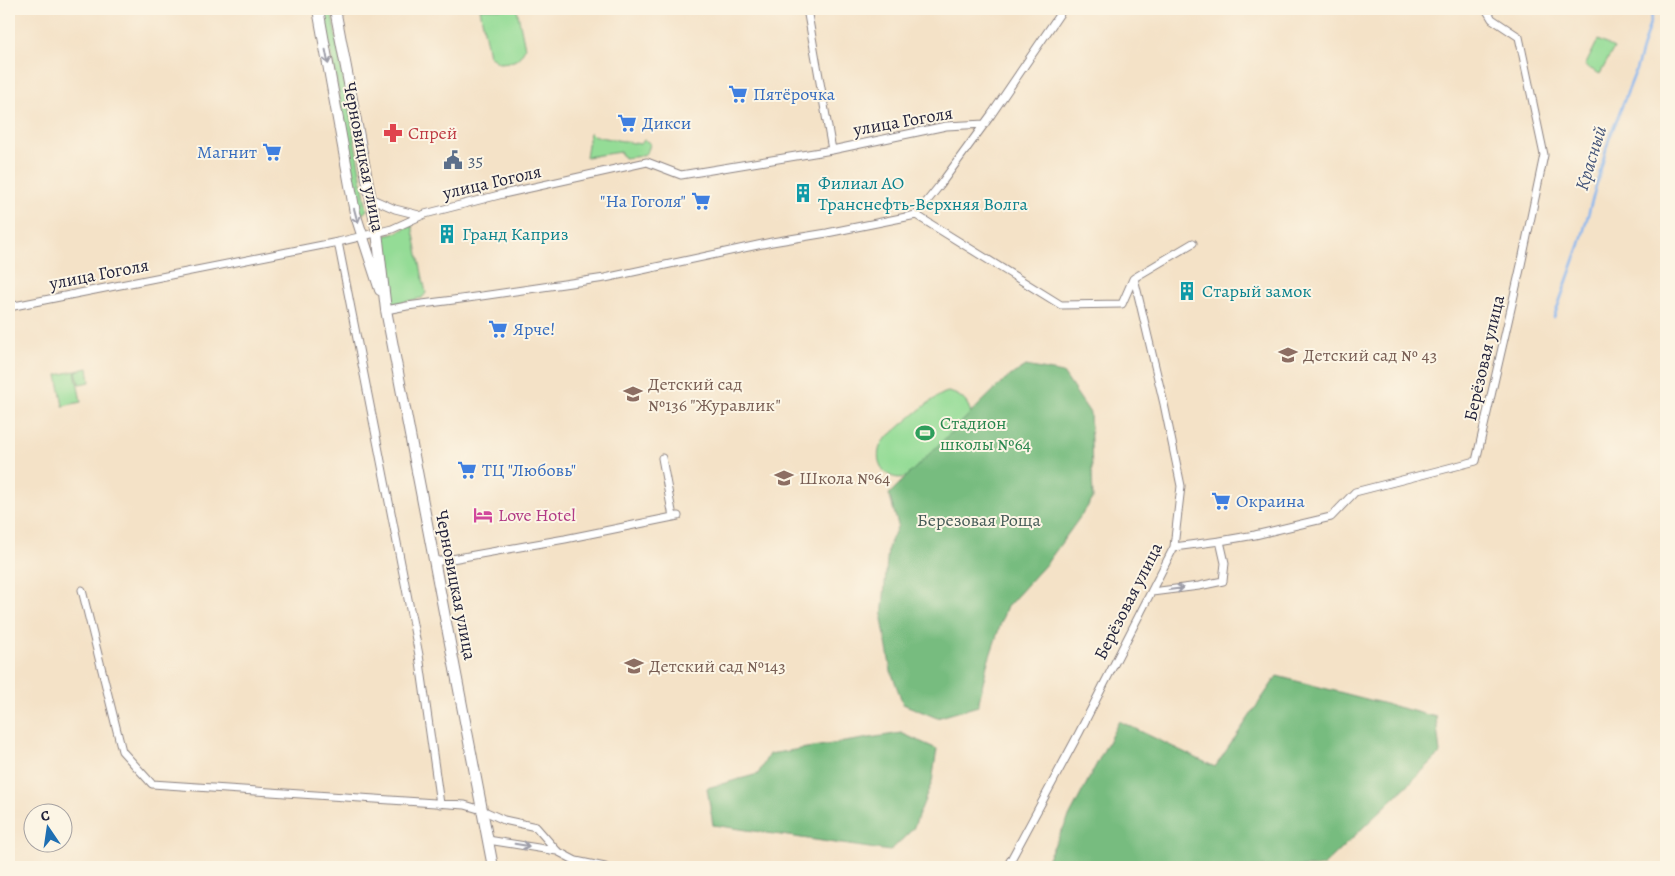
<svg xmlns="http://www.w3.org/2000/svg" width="1675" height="876" font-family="Alegreya,serif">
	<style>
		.green { fill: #94dc96; stroke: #5b7f68 }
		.forest { fill: #77bc7f; stroke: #4c6f5d }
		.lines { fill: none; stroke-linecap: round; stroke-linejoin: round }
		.stream { stroke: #84b5f0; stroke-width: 2.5 }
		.minor-casing { stroke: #8b8281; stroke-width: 9 }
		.secondary-casing { stroke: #8b8281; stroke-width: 12 }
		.minor { stroke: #fff; stroke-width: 7 }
		.secondary { stroke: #fff; stroke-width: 10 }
		.oneway { stroke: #9c9ca7 }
		.labels { text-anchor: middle; stroke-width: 4; stroke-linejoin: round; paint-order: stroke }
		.shop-label { font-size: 18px; fill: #366cbe; stroke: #fcf5e5; text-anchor: start }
		.street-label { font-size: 18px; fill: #22223b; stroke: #fcf5e5 }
		.health-label { font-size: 18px; fill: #be3a42; stroke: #fcf5e5; text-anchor: start }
		.service-label { font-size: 18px; fill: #4e5e75; stroke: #fcf5e5; text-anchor: start }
		.culture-label { font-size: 18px; fill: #0d838f; stroke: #fcf5e5; text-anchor: start }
		.education-label { font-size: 18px; fill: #785e54; stroke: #fcf5e5; text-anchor: start }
		.leisure-label { font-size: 18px; fill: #27864d; stroke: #fcf5e5; text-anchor: start }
		.hotel-label { font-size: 18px; fill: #b23c85; stroke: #fcf5e5; text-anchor: start }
		.park-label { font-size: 18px; fill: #445a56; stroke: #fcf5e5 }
		.water-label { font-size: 19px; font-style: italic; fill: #44557a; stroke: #fcf5e5 }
	</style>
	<rect width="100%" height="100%" fill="#fcf5e5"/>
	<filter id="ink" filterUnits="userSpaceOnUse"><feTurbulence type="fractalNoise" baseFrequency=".02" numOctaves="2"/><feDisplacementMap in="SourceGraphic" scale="10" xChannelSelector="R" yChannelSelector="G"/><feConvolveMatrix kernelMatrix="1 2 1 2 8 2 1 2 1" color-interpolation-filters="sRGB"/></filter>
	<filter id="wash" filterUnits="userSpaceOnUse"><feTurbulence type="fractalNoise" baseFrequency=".0096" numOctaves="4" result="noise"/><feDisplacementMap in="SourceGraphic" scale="20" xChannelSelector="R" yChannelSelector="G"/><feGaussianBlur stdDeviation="1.12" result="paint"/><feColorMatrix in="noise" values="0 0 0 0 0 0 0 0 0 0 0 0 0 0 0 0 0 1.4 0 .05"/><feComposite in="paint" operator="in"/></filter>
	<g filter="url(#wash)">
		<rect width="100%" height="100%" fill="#f4e2c7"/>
		<path class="green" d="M322,9H331L367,210L363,214L359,212L339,95Z
			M480,9H517L525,48C518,62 514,62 499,63L489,56Z
			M1598,40L1614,48L1600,74L1585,66Z
			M590,132L594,136L640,144L644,140L650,143C648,159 637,156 624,158L620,152L586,157Z
			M412,225L426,293L422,298L393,304L383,236L393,234Z
			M88,368L90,382L79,384L76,371Z
			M75,371L81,402L63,406L57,375Z
			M948,392C960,394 969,402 971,414L909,476C886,485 870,460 883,441C895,431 935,394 948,392Z"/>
		<path class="forest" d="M1026,366L1063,373L1090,413L1093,499L1047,563L1006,608L987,665L978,706L937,718L903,704L891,671L882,619L888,548L898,525L889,494L1004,380Z
			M1277,676L1436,717L1440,754L1323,866L1315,867H1043L1119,721L1215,767Z
			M901,733L937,749L932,782L913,829L890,851L713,825L707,788L758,774L769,754Z"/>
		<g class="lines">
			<path class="stream" d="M1554,317L1580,244L1609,139L1635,73L1654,9"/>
		</g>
	</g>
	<g filter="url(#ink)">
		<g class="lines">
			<g class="minor-casing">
				<path id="minor" d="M807,9L832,150
					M370,198L395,209L419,215
					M916,215L1061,305L1122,304L1133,279
					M338,242L419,655L440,804
					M9,307L338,242L392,229L425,214L503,194L647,162L681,175L832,150L946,126L985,124
					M386,310L407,306L461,299L605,278L772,242L827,233L916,215L940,185L991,115L1063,9
					M662,458L673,517
					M1174,547L1220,541L1255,535L1331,517L1355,492L1476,461L1521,265L1544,155L1519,37L1492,19L1486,9
					M435,562L565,539L678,516
					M82,590L122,751L152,784L465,805L482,810L504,820L536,827L557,851
					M1152,592L1199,586L1223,581L1225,563L1220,541
					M488,840L557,851L576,861L605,867
					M1007,867L1079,733L1174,547L1181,486L1164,404L1134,278L1193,243"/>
			</g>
			<g class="secondary-casing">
				<path id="secondary" d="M318,9L355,213L380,290
					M335,9L377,232L386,310L493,867"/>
			</g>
			<use href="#minor" class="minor"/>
			<use href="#secondary" class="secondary"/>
		</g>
		<defs><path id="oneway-shaft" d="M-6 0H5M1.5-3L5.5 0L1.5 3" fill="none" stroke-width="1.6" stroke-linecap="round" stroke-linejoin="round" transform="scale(1.25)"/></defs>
		<g class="oneway">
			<use href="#oneway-shaft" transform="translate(327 57) rotate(79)"/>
			<use href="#oneway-shaft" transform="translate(356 216) rotate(75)"/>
			<use href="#oneway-shaft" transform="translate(1176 589) rotate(-7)"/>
			<use href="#oneway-shaft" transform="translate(522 845) rotate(9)"/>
		</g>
	</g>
	<defs>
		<g id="supermarket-bare" transform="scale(1.5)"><path d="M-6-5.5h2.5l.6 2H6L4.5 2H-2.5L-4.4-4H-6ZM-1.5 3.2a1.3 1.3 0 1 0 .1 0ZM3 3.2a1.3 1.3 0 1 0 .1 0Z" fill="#3f7fe0" stroke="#fcf5e5" stroke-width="2.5" paint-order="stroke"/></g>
		<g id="pharmacy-bare" transform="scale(1.5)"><path d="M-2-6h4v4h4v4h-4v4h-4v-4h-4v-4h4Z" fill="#e0444e" stroke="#fcf5e5" stroke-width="2.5" paint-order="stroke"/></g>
		<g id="civic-bare" transform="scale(1.5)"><path d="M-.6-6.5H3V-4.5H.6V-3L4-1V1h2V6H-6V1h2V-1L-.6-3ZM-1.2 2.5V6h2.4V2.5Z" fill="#5c6f8a" stroke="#fcf5e5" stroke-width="2.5" paint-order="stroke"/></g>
		<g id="building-bare" transform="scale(1.5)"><path d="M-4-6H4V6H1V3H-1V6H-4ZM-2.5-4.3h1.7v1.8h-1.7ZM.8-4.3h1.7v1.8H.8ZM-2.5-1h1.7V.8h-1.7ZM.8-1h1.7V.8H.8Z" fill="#0f9aa8" stroke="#fcf5e5" stroke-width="2.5" paint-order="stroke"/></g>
		<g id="school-bare" transform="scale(1.5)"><path d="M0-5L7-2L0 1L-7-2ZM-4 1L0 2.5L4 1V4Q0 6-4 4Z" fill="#8d6e63" stroke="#fcf5e5" stroke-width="2.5" paint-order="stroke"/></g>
		<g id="stadium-bare" transform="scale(1.5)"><path d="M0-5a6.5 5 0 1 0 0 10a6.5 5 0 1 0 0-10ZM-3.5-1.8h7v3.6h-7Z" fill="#2e9e5b" stroke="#fcf5e5" stroke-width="2.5" paint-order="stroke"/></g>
		<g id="hotel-bare" transform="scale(1.5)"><path d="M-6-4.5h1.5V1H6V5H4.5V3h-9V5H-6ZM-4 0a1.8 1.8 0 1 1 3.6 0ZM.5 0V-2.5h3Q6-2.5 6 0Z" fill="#d1479c" stroke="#fcf5e5" stroke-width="2.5" paint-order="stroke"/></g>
	</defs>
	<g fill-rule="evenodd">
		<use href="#supermarket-bare" x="738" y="94"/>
		<use href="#supermarket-bare" x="627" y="123"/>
		<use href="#pharmacy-bare" x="393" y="133"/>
		<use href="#supermarket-bare" x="272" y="152"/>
		<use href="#civic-bare" x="453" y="160"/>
		<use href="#building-bare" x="803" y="193"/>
		<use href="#supermarket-bare" x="701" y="201"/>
		<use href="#building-bare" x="447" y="234"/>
		<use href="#building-bare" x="1187" y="291"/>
		<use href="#supermarket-bare" x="498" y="329"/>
		<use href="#school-bare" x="1288" y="355"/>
		<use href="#school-bare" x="633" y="394"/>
		<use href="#stadium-bare" x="925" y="433"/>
		<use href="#supermarket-bare" x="467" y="470"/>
		<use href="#school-bare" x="784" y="478"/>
		<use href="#supermarket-bare" x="1221" y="501"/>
		<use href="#hotel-bare" x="483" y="515"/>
		<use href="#school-bare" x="634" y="666"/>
	</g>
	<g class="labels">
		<g class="shop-label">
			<text x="753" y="100">Пятёрочка</text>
			<text x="642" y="129">Дикси</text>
			<text x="257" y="158" text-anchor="end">Магнит</text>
			<text x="686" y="207" text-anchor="end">"На Гоголя"</text>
			<text x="513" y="335">Ярче!</text>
			<text x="482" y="476">ТЦ "Любовь"</text>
			<text x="1236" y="507">Окраина</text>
		</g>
		<g class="street-label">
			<text transform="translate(903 121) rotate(-10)" y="6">улица Гоголя</text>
			<text transform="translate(364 157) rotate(79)" y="6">Черновицкая улица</text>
			<text transform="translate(492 182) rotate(-13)" y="6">улица Гоголя</text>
			<text transform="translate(99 274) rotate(-11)" y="6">улица Гоголя</text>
			<text transform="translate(1484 358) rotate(-77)" y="6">Берёзовая улица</text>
			<text transform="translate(456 585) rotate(79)" y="6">Черновицкая улица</text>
			<text transform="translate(1128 601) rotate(-63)" y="6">Берёзовая улица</text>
		</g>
		<g class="health-label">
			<text x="408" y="139">Спрей</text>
		</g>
		<g class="service-label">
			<text x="468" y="166">35</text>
		</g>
		<g class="culture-label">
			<text x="818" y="189">Филиал АО<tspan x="818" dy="21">Транснефть-Верхняя Волга</tspan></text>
			<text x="462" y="240">Гранд Каприз</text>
			<text x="1202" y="297">Старый замок</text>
		</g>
		<g class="education-label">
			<text x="1303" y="361">Детский сад № 43</text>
			<text x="648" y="390">Детский сад<tspan x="648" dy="21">№136 "Журавлик"</tspan></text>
			<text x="799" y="484">Школа №64</text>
			<text x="649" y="672">Детский сад №143</text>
		</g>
		<g class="leisure-label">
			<text x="940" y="429">Стадион<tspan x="940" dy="21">школы №64</tspan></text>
		</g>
		<g class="hotel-label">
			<text x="498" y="521">Love Hotel</text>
		</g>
		<g class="park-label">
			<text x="979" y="526">Березовая Роща</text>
		</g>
		<g class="water-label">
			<text transform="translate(1590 158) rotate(-73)" y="7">Красный</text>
		</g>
	</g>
	<rect width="1675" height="876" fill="none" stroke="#fcf5e5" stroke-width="30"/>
	<g transform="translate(48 828) rotate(347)"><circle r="24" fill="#fcf5e5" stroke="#a5a1a1"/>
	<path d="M0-4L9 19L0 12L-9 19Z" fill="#1f6fb2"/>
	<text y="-8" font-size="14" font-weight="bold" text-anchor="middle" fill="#22223b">С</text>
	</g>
</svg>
